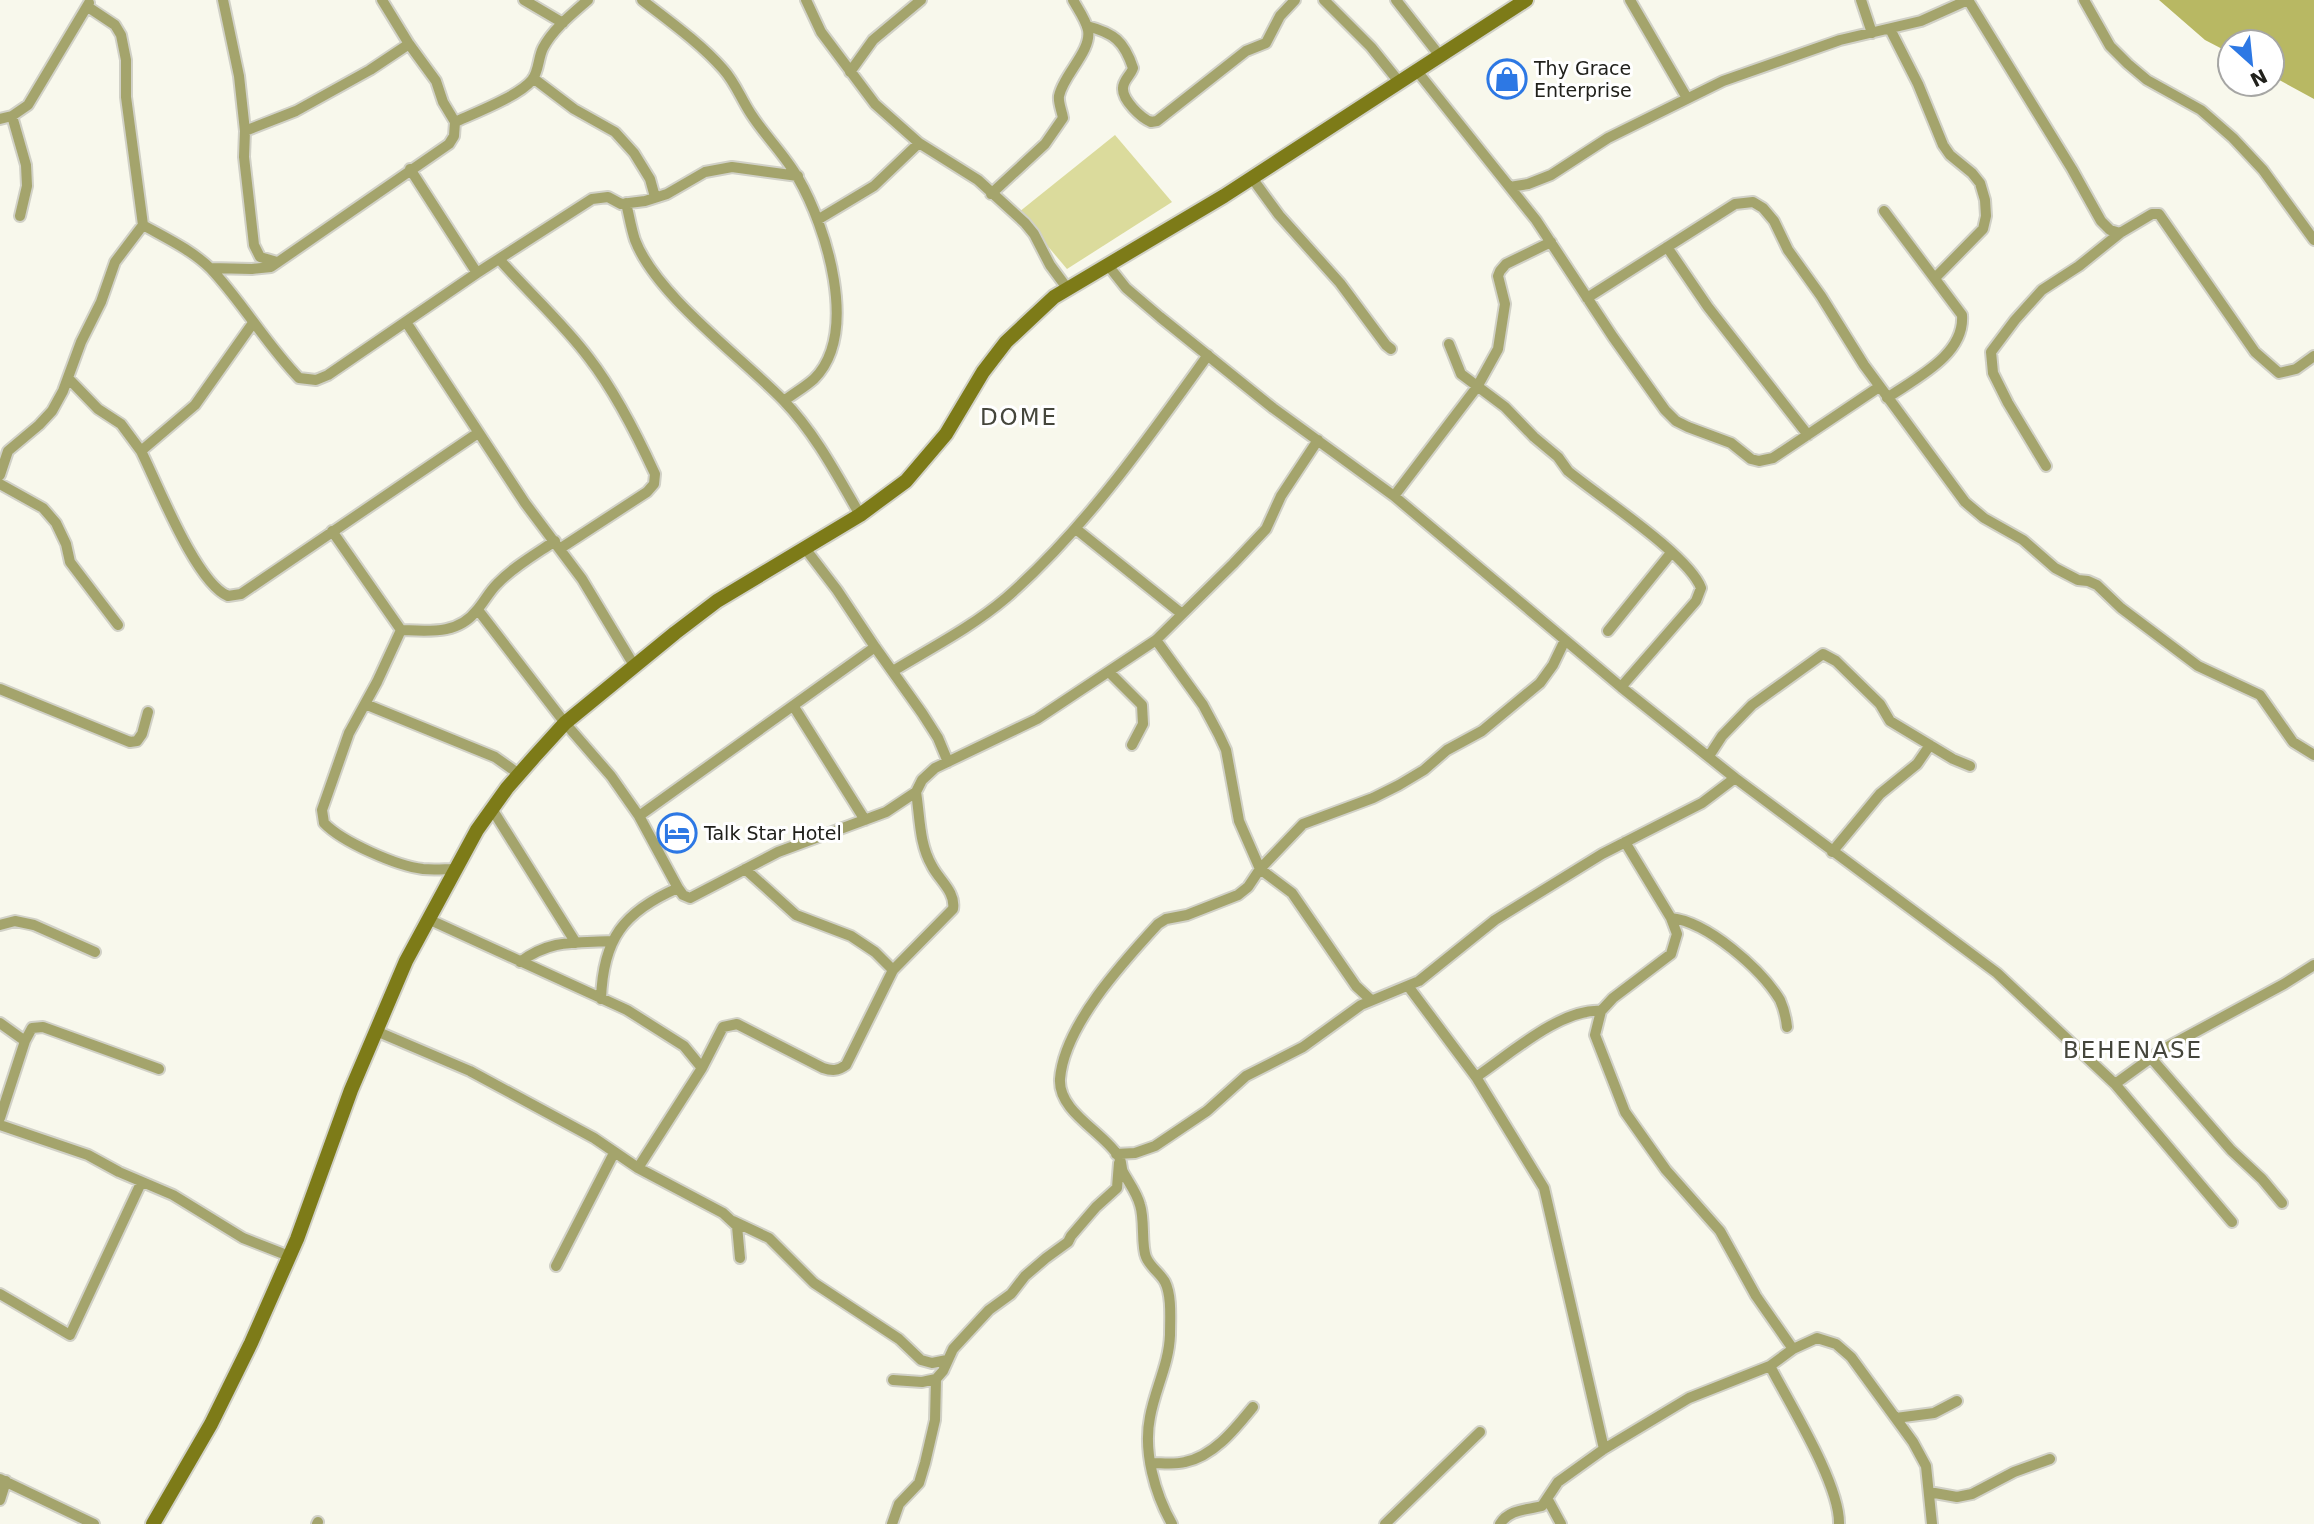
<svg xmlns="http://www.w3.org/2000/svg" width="2314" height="1524" font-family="'DejaVu Sans',sans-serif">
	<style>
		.green { fill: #dbdb9c }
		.forest { fill: #b8b863 }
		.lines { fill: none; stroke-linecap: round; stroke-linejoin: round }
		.street-casing { stroke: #d1d1c7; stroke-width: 14 }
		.secondary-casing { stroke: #d1d1c7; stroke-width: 18 }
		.street { stroke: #a4a46c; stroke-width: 10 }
		.secondary { stroke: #7d7b18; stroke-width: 14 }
		.labels { text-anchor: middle; stroke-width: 6; stroke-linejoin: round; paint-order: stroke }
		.poi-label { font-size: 19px; fill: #21211c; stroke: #fff; text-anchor: start }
		.quarter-label { font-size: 23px; letter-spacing: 2px; fill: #45463c; stroke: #fff }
	</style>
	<rect width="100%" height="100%" fill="#f8f8ec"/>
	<path class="green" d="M1115,135L1172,202L1067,269L1019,212Z"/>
	<path class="forest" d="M2159,0H2314V99L2272,76V42H2230V53L2205,40Z"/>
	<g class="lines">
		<g class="street-casing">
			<path id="street" d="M223,0L239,76L245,131L244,157L254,245L260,257L277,262
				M524,0L563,23
				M642,0C669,21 700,43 723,69C735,82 741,99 751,114C765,136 785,155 798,178C826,226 860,333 814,379C805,387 793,394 784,401
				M806,0L821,32L875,104L919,143L978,180L1025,223L1034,234L1050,265L1067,288
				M1324,0L1371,47L1400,83
				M1396,0L1440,56
				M1630,0L1687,98
				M1861,0L1872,33
				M1968,0L2072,169L2101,221L2110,230L2120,233L2152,214H2159L2255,352L2279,373L2296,369L2314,356
				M2084,0L2110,46L2128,64L2147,80L2201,110L2233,138L2263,170L2314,240
				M88,7L115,25L121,35L126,60V97L143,225C166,238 192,250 211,269C243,303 266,344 299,378L316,380L328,375L477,273L592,199L608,197L621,204L645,201L667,194L705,172L732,167L798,176
				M1087,26C1114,33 1124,41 1133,68C1131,75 1123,80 1123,88C1122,100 1141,118 1151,122L1157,121L1246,51L1266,43L1280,16L1295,0
				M1890,29L1918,84L1943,145L1950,155L1972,173L1980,183L1985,200L1986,216L1983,229L1935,278
				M1417,71L1536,220L1613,337L1665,410L1676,421L1688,427L1731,443L1751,459L1759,461L1773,458L1879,387
				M850,72L873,40L921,0
				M533,78L574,109L615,132L634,153L650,179L655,197
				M12,116L26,165L27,186L20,216
				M0,119L12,116L28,105L89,3
				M455,122C475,113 519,96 532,80C539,71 538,58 543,48C553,29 572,14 588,0
				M245,131L296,111L370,70L409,44
				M410,169L477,273
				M1252,178L1279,215L1340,283L1386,345L1391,349
				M1510,187L1528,184L1551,175L1608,138L1723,81L1840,40L1921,21L1968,0
				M991,194L1045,144L1063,118C1062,111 1058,103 1059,96C1063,75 1092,51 1088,30C1086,20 1078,9 1073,0
				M626,203C629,215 631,228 635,240C656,295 740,356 783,400C815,433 837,475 860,515
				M1884,211L1962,315C1965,355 1916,378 1887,398
				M819,219L874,186L919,143
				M1667,247L1708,307L1808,435
				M499,259C528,292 562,322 589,358C616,393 637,435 655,474L654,484L647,492L561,548
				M1107,264L1126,288L1160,317L1273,408L1394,496L1621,687L1735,778L1997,973L2115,1084L2232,1222
				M210,268L252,269L271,267L449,144L454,136L455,122L443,102L436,81L409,44L382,0
				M1587,298L1735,204L1753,202L1763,208L1774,221L1788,250L1821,296L1864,365L1965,502L1984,518L2023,540L2055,568L2078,580L2088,581L2097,585L2121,608L2198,666L2260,695L2293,742L2314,755
				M406,322L525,503L582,579L635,667
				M1449,344L1461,374L1505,407L1534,437L1558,457L1568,471C1598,496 1689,555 1701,588L1696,601L1621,687
				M68,378L98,409L121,424L141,451C157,483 196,583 228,596L241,594L478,433
				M141,451L195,405L253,323
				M2046,466L2008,403L1993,373L1991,352L2015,320L2042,290L2079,266L2120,233
				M0,475L8,451L39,425L52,411L63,391L81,342L101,302L115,262L143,225
				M0,484L43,508L56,523L66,544L70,562L118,625
				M1394,496L1477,387L1498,349L1505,304L1498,276L1500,271L1506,264L1551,242
				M1076,529L1182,614
				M332,531L401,630
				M804,547L837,590L875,647L922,713L938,738L948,762
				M478,610L565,723L611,776L639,816L678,888L683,895L690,898L778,852L886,812L916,792L922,780L935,768L1037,719L1156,640L1233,564L1266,529L1281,496L1318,440
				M401,630L377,682L349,733L322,810L324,823C342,842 397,866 423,869C434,870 445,869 456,869
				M401,630C429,631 458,635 477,610C484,602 489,592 497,584C513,567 536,554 555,541
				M1608,631L1671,553
				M1156,640L1203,705L1219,735L1226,750L1239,821L1260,869L1292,893L1356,986L1371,1000
				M893,671C931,648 972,627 1006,598C1085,529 1147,440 1208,355
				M1109,672L1142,705L1143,724L1132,745
				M0,689L130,742L137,741L142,734L148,712
				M365,704L495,757L519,774
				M794,707L865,820
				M1709,756L1722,736L1752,705L1823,654L1836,661L1880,704L1890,721L1953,759L1970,766
				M492,809L576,943
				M639,816L875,647
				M1625,842L1671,918L1677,934L1671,954L1613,998L1601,1011L1595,1035L1625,1112L1666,1170L1720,1231L1756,1296L1793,1349
				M1832,852L1880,794L1917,764L1930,745
				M745,869L796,915L851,936L875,952L893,970
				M1671,918C1708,922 1761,969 1780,1000C1784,1009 1786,1018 1787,1027
				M428,919L627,1010L684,1046L702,1068
				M0,925L15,921L34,925L95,952
				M520,962C551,939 575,943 611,941
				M1408,986L1476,1077L1544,1188L1604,1449
				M601,999C603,939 623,912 678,888
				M0,1023L25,1041L0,1118
				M376,1031L470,1071L594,1138L638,1168L723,1213L737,1226L740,1258
				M25,1041L32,1028L43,1027L159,1069
				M2151,1058L2231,1150L2262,1179L2282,1203
				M1476,1077C1509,1055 1561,1008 1601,1011
				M2115,1084L2162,1050L2284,984L2314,965
				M0,1125L88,1155L119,1172L173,1195L243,1238L289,1256
				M1116,1154L1135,1153L1155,1146L1207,1111L1246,1076L1303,1047L1361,1005L1419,981L1495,920L1602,854L1702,803L1735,778
				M638,1168L702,1068L723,1027L737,1024L823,1068C832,1071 838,1071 846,1065L893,970L953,909C956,892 939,880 932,866C919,844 920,817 916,792
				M733,1221L769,1238L814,1283L899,1339L921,1360L932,1363L947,1360
				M556,1266L614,1153
				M0,1294L70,1335L141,1183
				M1770,1366C1789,1403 1840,1484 1839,1524
				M893,1380L922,1382L936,1379L943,1371L953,1349L989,1310L1011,1294L1025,1276L1046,1258L1068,1242L1071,1236L1096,1207L1117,1188L1119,1163
				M1896,1418L1934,1413L1957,1401
				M1151,1463C1162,1463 1174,1465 1185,1462C1214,1456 1235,1429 1253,1407
				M0,1479L94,1524
				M1929,1492L1957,1497L1972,1494L2014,1472L2050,1459
				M0,1500L6,1481
				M1548,1500L1561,1524
				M317,1524L318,1522
				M892,1524L899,1504L919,1483L925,1463L935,1420L936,1379
				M1172,1524C1155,1494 1143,1452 1150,1417C1155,1389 1169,1364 1170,1335C1170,1319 1172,1296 1165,1282C1160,1273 1150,1267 1146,1257C1141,1245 1145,1220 1140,1205C1137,1193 1129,1183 1123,1172C1121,1168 1122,1161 1119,1157C1104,1132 1058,1112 1060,1079C1064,1026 1123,962 1158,924L1166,919L1187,915L1238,895L1248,887L1260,869L1303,824L1373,798L1399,785L1424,770L1447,750L1482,731L1540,683L1553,665L1565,640
				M1385,1524L1480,1432
				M1500,1524C1509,1509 1527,1510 1542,1506L1558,1482L1604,1449L1689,1398L1770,1366L1793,1349L1817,1338L1836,1344L1851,1357L1913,1442L1926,1466L1932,1524"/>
		</g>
		<g class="secondary-casing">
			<path id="secondary" d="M153,1524L211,1424L251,1343L297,1239L351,1090L406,961L477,830L507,788L535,756L565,723L675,633L717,601L860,515L906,481L946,434L983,372L1006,342L1054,297L1224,196L1526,0"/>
		</g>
		<use href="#street" class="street"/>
		<use href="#secondary" class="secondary"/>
	</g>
	<defs>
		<g id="shop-ring" transform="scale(2.0125)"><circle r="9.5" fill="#fff" stroke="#2d78e4" stroke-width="1.5"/><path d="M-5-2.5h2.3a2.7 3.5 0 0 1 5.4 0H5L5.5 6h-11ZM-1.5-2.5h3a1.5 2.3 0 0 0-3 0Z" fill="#2d78e4"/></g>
		<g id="hotel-ring" transform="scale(2.0125)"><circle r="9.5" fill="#fff" stroke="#2d78e4" stroke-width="1.5"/><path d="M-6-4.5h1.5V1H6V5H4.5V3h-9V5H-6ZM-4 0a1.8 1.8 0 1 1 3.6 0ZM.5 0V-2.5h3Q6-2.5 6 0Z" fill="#2d78e4"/></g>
	</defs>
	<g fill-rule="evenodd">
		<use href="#shop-ring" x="1507" y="79"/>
		<use href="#hotel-ring" x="677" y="833"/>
	</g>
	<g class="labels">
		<g class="poi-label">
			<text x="1534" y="75">Thy Grace<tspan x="1534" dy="22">Enterprise</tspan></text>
			<text x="704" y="840">Talk Star Hotel</text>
		</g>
		<g class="quarter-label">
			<text x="1019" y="425">DOME</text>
			<text x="2133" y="1058">BEHENASE</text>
		</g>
	</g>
	<g transform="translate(2251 63) rotate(153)"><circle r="33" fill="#ffffff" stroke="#a6a6a4" stroke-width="2"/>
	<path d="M0-5L12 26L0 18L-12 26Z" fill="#2d78e4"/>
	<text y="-10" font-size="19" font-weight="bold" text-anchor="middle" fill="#21211c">N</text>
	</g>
</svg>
